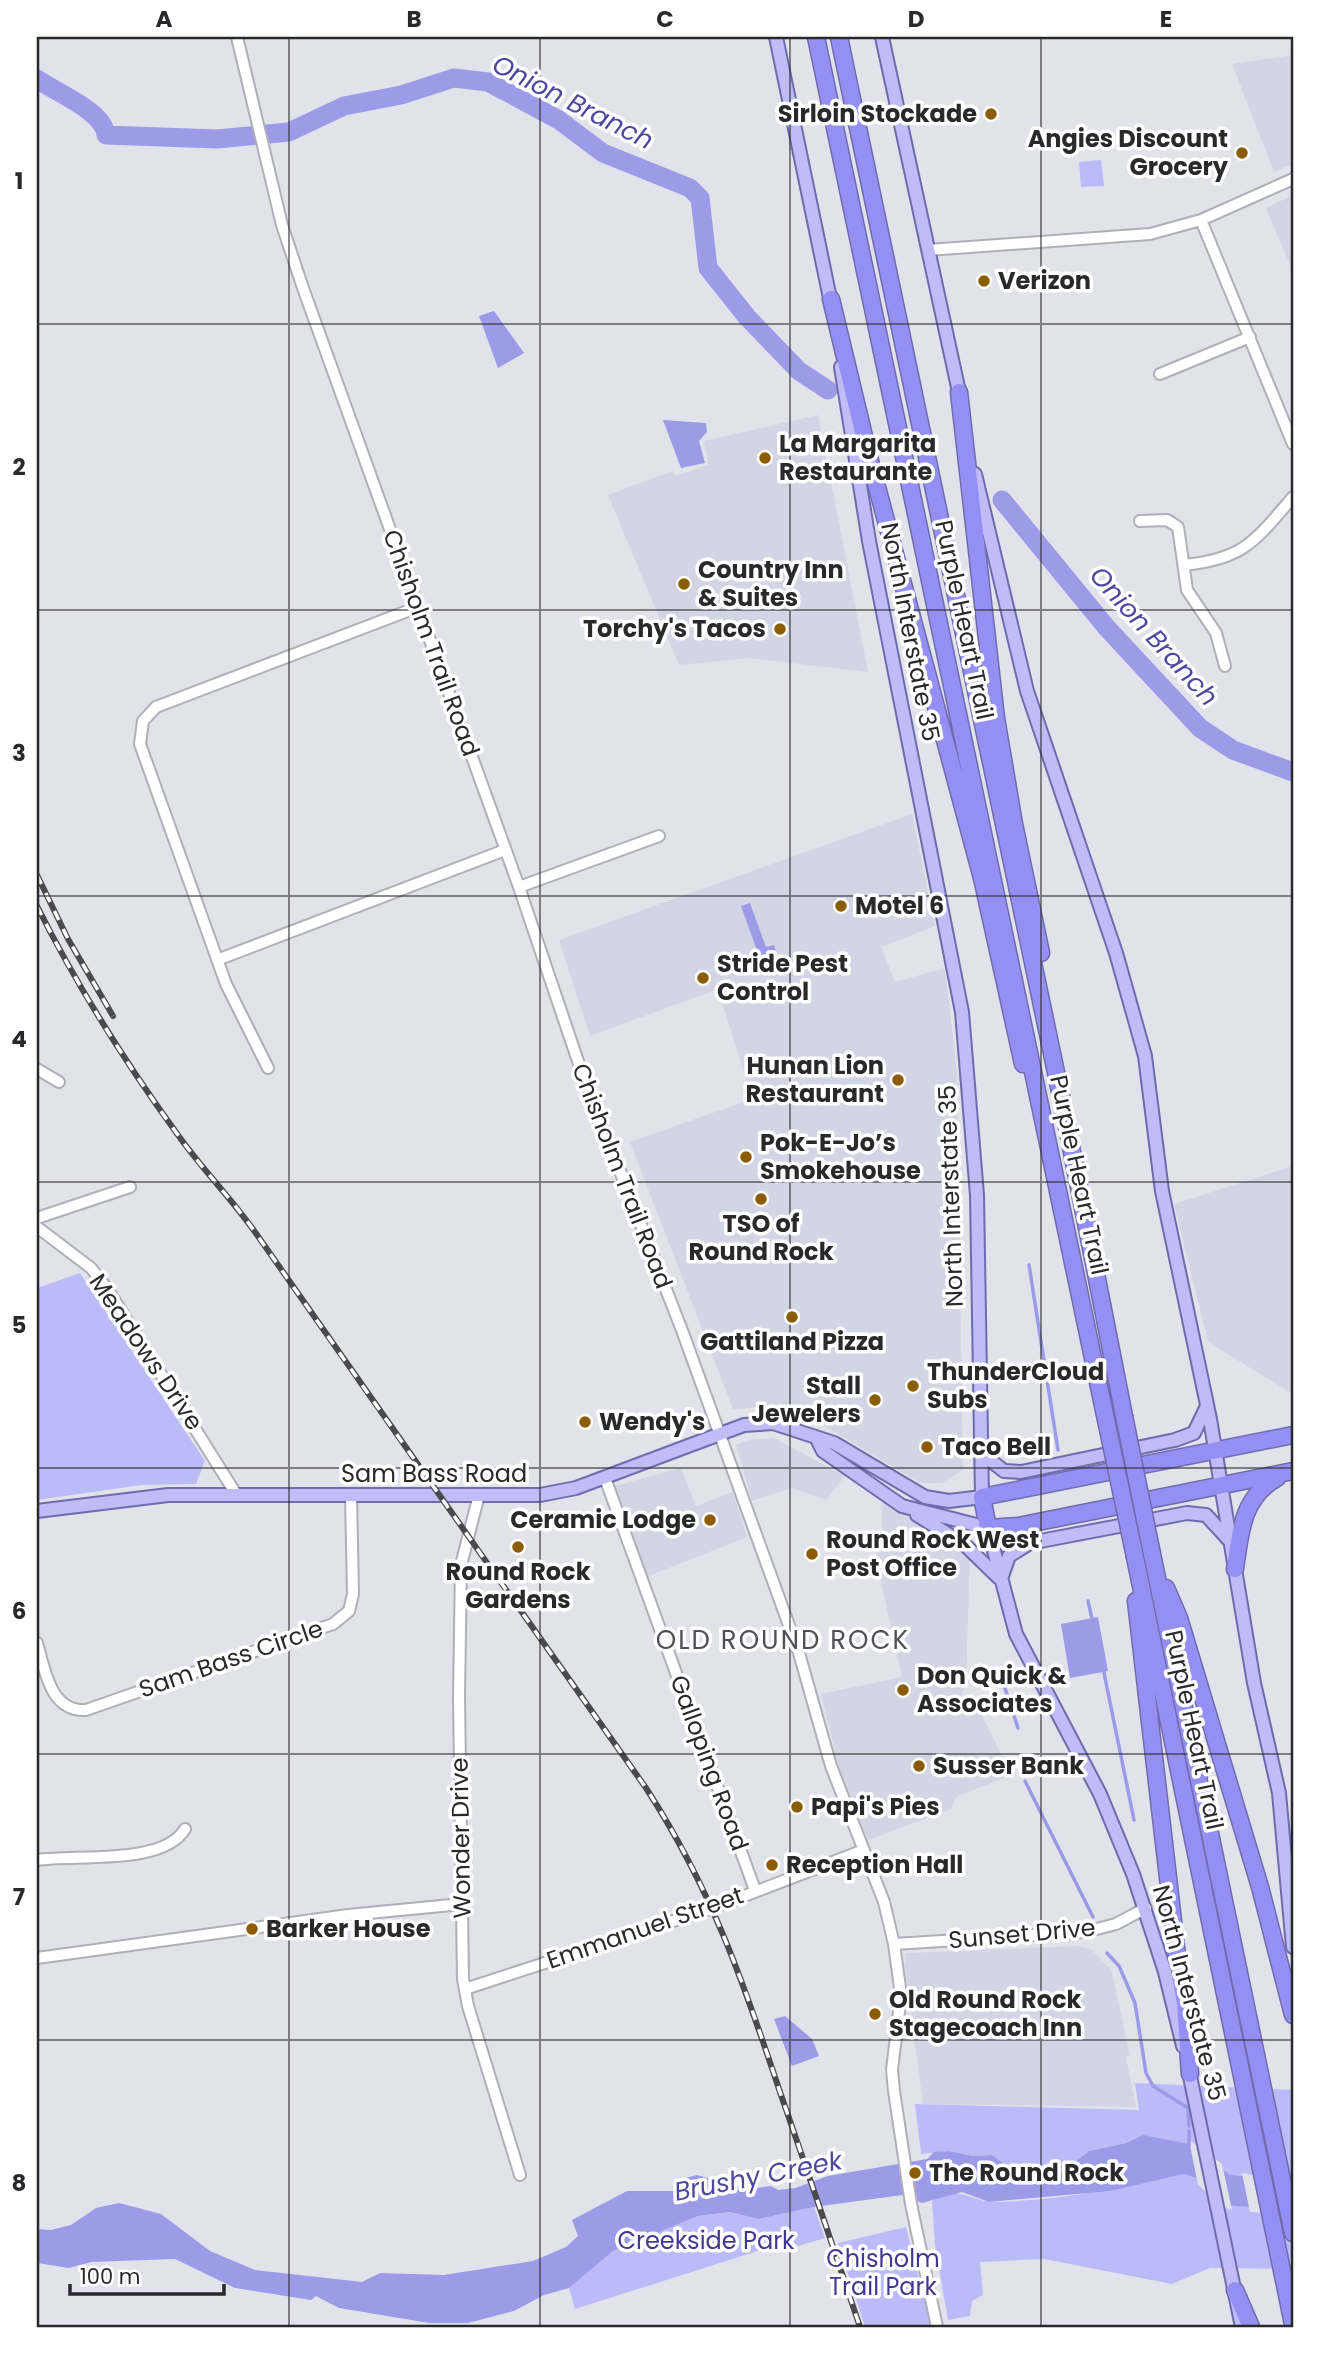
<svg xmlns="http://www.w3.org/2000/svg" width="1330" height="2364" font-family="Poppins,sans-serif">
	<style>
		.built { fill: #d4d5e4 }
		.green { fill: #bbbbfa }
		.water { fill: #9c9be8 }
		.pier { fill: #e2e2eb }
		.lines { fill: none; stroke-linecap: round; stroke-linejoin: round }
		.stream { stroke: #9c9be8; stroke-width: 3.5 }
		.river { stroke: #9c9be8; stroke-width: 19 }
		.minor-casing { stroke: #afafb7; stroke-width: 14 }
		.major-casing { stroke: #6f6cad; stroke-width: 16 }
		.highway-casing { stroke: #6f6cad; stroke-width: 19 }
		.minor { stroke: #fff; stroke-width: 10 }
		.major { stroke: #bfbcf8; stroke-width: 12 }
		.highway { stroke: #9490f3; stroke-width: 16 }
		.rail-casing { stroke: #4a4a4e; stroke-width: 6 }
		.rail { stroke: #fff; stroke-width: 3.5; stroke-dasharray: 10; stroke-linecap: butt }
		.highway-bridge-casing { stroke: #6f6cad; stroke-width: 19; stroke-linecap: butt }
		.highway-bridge { stroke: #9490f3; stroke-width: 16 }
		.grid { fill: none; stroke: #29292c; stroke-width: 2; stroke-opacity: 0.55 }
		.poi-dot { fill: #8b5c02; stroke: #fff; stroke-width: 2.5 }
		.labels { text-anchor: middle; stroke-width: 7; stroke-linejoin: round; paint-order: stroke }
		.poi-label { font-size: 24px; font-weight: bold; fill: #29292c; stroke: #fff; text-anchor: start }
		.street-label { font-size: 24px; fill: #29292c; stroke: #fff }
		.park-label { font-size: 24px; fill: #433891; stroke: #fff }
		.water-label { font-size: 26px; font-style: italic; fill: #4f46a0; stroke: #fff }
		.neighbourhood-label { font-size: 26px; letter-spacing: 2px; fill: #4f4f56; stroke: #fff }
		.neatline { fill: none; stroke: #29292c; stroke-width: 2.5 }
		.grid-label { font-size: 23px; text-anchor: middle; font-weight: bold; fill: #29292c }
	</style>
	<rect width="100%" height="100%" fill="#e2e2eb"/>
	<path class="built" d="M1293,55V164L1274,172L1232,64Z
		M1293,195V272L1266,208Z
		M818,415L868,672L749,658L679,665L608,495L672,471L675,476L709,465L704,441Z
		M912,814L935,926L881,947L895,982L945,968L957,1073L963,1470L942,1483H920L806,1415L766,1407L733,1409L630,1142L752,1099L718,989L590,1036L559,940Z
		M1293,1166V1394L1208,1342L1174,1204Z
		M774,1438L845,1476L826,1500L792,1488L752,1501L736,1445L749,1440Z
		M681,1468L696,1506L733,1492L747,1537L646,1577L614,1486Z
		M882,1499L970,1554L966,1683L961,1697L977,1705L1011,1775L956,1797L951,1809L868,1840L839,1768L821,1694L902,1677L881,1582L875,1532L882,1531Z
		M1077,1946L1091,1949L1111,1969L1130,2055L1126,2057L1136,2107L923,2104L905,1969L906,1953Z"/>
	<path class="green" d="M1101,160L1104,186L1081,187L1079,162Z
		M80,1273L205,1461L196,1484L141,1485L37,1500V1288Z
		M1135,2083L1293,2090V2269L1210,2268L1172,2284L1044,2259L980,2262L983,2295L972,2301L970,2316L948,2320L935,2245L932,2201C952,2182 973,2202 992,2202C1057,2201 1121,2188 1184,2174L1195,2178L1143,2135L1126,2143L1089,2151L1055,2177L1009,2167L992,2155L973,2156L949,2151L921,2154L915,2104L1139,2110Z
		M814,2207L825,2238L798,2246L792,2240L575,2309L569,2288L613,2251L698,2216L730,2212L758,2219Z
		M906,2227L931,2327H865L838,2243Z"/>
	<path class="water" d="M494,311L524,353L498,368L479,316Z
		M663,420L706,423L707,432L699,441L705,463L681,468Z
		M750,903L766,947L774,945L780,964L764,970L741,906Z
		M1098,1617L1108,1671L1070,1678L1061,1624Z
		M785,2016L812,2039L819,2056L792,2066L774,2019Z
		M1143,2135L1189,2144L1230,2175L1293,2181V2211L1227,2205L1196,2178L1184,2174L1110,2191L989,2202L962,2192L922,2203L902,2195L814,2207L758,2219L730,2212L698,2216L613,2251L569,2288L544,2295L514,2311L468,2323H429L339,2308L316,2296L311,2300L235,2288L175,2259L91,2262L69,2268L37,2263V2229L51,2230L71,2225L96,2208L119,2203L161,2214L210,2251L255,2270L362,2282L380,2273L444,2275L533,2261L566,2247L578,2236L572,2220L627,2191H675L682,2179L697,2175L749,2189L771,2186L778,2190L795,2188L828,2176L927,2159L934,2152L949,2151L973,2156L992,2155L1009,2167L1055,2177L1089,2151L1126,2143Z"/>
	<path class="pier" d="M1189,2140L1222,2164L1232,2210L1225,2208L1198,2185Z
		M1242,2173L1282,2180L1293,2178V2214L1250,2212Z"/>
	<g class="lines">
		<path class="stream" d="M1029,1265L1058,1450
			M1088,1601L1093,1623
			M1103,1668L1134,1820
			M1000,1673L1018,1728
			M1025,1781L1093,1917
			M1107,1953L1119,1966L1135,2003L1146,2073L1153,2086L1188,2108L1189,2126
			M1189,2146V2131"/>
		<path class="river" d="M37,79C55,92 104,111 106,135L217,139L289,132L344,106L401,95L454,78L488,82L559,120L603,153L690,188L700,198L708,268L747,317L799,371L828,390
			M1002,500L1107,628L1200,728L1233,750L1293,772"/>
		<g class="minor-casing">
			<path id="minor" d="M237,37L282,225L303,288L519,887L582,1073L683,1333L799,1653L831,1766L884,1902L894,1944L901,1995L892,2070L894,2091L911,2204L937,2327
				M1201,220L1293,444
				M928,250L1150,234L1201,220L1293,179
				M1160,374L1250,337
				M1140,521L1167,520L1178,527L1187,590L1216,633L1225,666
				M1184,565C1244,559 1255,541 1293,497
				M519,887L659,836
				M217,960L505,850
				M268,1068L226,984L140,744L143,721L156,707L418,607
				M37,1069L59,1082
				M37,1218L130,1187
				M37,1227L91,1268L108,1290L236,1494
				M605,1478L755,1890
				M479,1495L461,1565L459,1697L463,1979L468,2006L520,2175
				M37,1643C45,1670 50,1712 86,1710L333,1624L349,1611L353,1594L351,1494
				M37,1860C75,1854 163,1866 185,1829
				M894,1944L1085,1932L1116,1924L1146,1908
				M37,1958L348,1915L462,1904
				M465,1989L713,1908L864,1850"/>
		</g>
		<g class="major-casing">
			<path id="major" d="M776,37L832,308
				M882,37L961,401
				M975,474L1027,691L1116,953L1145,1056L1162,1191L1210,1419L1254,1683L1279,1793L1293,1947
				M817,1439L823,1451L902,1506L988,1528L1016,1634L1100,1794L1133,1874L1165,1972L1183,2046
				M981,1453L1004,1471L1021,1472L1175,1440L1194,1433L1207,1406
				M37,1511L168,1495H540L576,1488L744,1425L773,1423L834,1443L925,1497L949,1501L982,1497L977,1195L962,1012L869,541L841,367
				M917,1515L964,1544L999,1578
				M1002,1576L1009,1556L1030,1543L1187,1513L1206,1515L1228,1539
				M1188,2067L1242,2327"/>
		</g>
		<g class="highway-casing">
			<path id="highway" d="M816,37L1106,1420
				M839,37L1062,1101L1124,1416
				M831,299L870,461L982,878L1023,1064
				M959,392L996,718L1014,824L1041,953
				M1293,1435L982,1497L988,1528L1018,1526L1293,1471
				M1152,1554L1293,2233
				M1135,1557L1293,2324
				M1235,1569C1240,1533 1242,1497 1277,1478
				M1166,1588L1179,1618L1260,1887L1293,2015
				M1136,1601L1178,1964L1185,2003L1190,2074
				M1235,2290L1251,2327"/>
		</g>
		<use href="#minor" class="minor"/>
		<use href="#major" class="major"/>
		<use href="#highway" class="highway"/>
		<g class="rail-casing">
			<path id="rail" d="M37,875L68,939L113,1016
				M37,906C77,986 125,1062 178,1135C202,1169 231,1198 255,1232C385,1418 515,1603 646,1788C712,1890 743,1981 781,2095C808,2172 834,2250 860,2327"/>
		</g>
		<use href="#rail" class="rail"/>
		<g class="highway-bridge-casing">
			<path id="highway-bridge" d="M1124,1416L1152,1554
				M1106,1420L1135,1557"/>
		</g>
		<use href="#highway-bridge" class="highway-bridge"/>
	</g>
	<path class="grid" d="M289,37V2327M540,37V2327M790,37V2327M1041,37V2327M37,324H1293M37,610H1293M37,896H1293M37,1182H1293M37,1468H1293M37,1754H1293M37,2040H1293"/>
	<g class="poi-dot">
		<circle cx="991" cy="114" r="7"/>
		<circle cx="1242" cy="153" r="7"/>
		<circle cx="984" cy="281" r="7"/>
		<circle cx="765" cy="458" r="7"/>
		<circle cx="684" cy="584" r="7"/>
		<circle cx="780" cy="629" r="7"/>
		<circle cx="841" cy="906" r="7"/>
		<circle cx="703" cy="978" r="7"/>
		<circle cx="898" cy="1080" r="7"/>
		<circle cx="746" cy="1157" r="7"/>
		<circle cx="761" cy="1199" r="7"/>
		<circle cx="792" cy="1317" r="7"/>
		<circle cx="913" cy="1386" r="7"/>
		<circle cx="875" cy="1400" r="7"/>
		<circle cx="585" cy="1422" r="7"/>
		<circle cx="927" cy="1447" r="7"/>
		<circle cx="710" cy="1520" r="7"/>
		<circle cx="518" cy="1547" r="7"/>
		<circle cx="812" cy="1554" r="7"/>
		<circle cx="903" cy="1690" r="7"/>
		<circle cx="919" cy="1766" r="7"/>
		<circle cx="797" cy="1807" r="7"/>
		<circle cx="772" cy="1865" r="7"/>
		<circle cx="252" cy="1929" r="7"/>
		<circle cx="875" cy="2014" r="7"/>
		<circle cx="915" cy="2173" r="7"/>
	</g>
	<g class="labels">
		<g class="poi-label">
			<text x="977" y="122" text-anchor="end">Sirloin Stockade</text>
			<text x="1228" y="147" text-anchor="end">Angies Discount<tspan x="1228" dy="28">Grocery</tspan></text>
			<text x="998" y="289">Verizon</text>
			<text x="779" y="452">La Margarita<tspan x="779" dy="28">Restaurante</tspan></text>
			<text x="698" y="578">Country Inn<tspan x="698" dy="28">&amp; Suites</tspan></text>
			<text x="766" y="637" text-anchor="end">Torchy's Tacos</text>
			<text x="855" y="914">Motel 6</text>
			<text x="717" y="972">Stride Pest<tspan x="717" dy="28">Control</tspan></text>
			<text x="884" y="1074" text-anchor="end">Hunan Lion<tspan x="884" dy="28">Restaurant</tspan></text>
			<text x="760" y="1151">Pok-E-Jo’s<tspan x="760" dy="28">Smokehouse</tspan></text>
			<text x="761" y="1232" text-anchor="middle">TSO of<tspan x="761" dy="28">Round Rock</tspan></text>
			<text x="792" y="1350" text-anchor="middle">Gattiland Pizza</text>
			<text x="927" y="1380">ThunderCloud<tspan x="927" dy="28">Subs</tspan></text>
			<text x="861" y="1394" text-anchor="end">Stall<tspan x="861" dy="28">Jewelers</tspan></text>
			<text x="599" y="1430">Wendy's</text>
			<text x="941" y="1455">Taco Bell</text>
			<text x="696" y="1528" text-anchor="end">Ceramic Lodge</text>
			<text x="826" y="1548">Round Rock West<tspan x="826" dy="28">Post Office</tspan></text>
			<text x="518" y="1580" text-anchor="middle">Round Rock<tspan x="518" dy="28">Gardens</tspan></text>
			<text x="917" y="1684">Don Quick &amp;<tspan x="917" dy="28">Associates</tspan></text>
			<text x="933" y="1774">Susser Bank</text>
			<text x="811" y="1815">Papi's Pies</text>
			<text x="786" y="1873">Reception Hall</text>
			<text x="266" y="1937">Barker House</text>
			<text x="889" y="2008">Old Round Rock<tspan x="889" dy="28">Stagecoach Inn</tspan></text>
			<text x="929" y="2181">The Round Rock</text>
		</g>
		<g class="street-label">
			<text transform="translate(964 620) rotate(78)" y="8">Purple Heart Trail</text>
			<text transform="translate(910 632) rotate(79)" y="8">North Interstate 35</text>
			<text transform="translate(431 643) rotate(70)" y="8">Chisholm Trail Road</text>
			<text transform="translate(1079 1175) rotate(78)" y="8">Purple Heart Trail</text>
			<text transform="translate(622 1176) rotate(69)" y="8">Chisholm Trail Road</text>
			<text transform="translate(951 1196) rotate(-92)" y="8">North Interstate 35</text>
			<text transform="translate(146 1352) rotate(56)" y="8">Meadows Drive</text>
			<text x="434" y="1482">Sam Bass Road</text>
			<text transform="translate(231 1659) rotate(-19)" y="8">Sam Bass Circle</text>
			<text transform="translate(1194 1730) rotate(78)" y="8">Purple Heart Trail</text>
			<text transform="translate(709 1763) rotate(70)" y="8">Galloping Road</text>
			<text transform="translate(461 1838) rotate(-91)" y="8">Wonder Drive</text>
			<text transform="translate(645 1928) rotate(-19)" y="8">Emmanuel Street</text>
			<text transform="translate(1022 1934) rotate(-5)" y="8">Sunset Drive</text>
			<text transform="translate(1189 1993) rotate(75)" y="8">North Interstate 35</text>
		</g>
		<g class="park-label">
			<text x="706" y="2249">Creekside Park</text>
			<text x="883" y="2267">Chisholm<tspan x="883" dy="28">Trail Park</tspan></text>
		</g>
		<g class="water-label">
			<text transform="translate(573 102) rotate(27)" y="9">Onion Branch</text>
			<text transform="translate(1154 636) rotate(48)" y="9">Onion Branch</text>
			<text transform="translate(758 2176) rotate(-11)" y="9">Brushy Creek</text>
		</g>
		<g class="neighbourhood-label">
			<text x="783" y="1649">OLD ROUND ROCK</text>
		</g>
	</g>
	<rect width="1330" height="2364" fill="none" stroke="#ffffff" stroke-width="77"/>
	<path d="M70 2284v10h154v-10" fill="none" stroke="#29292c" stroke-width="3.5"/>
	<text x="80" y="2284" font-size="21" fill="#29292c" stroke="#ffffff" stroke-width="5" paint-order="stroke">100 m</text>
	<rect x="38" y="38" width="1254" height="2288" class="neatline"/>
	<g class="grid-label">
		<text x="164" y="27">A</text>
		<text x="414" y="27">B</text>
		<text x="665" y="27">C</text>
		<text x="916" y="27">D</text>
		<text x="1166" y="27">E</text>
		<text x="19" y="189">1</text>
		<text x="19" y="475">2</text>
		<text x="19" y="761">3</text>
		<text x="19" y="1047">4</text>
		<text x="19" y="1333">5</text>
		<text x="19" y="1619">6</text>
		<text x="19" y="1905">7</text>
		<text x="19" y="2191">8</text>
	</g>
</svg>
